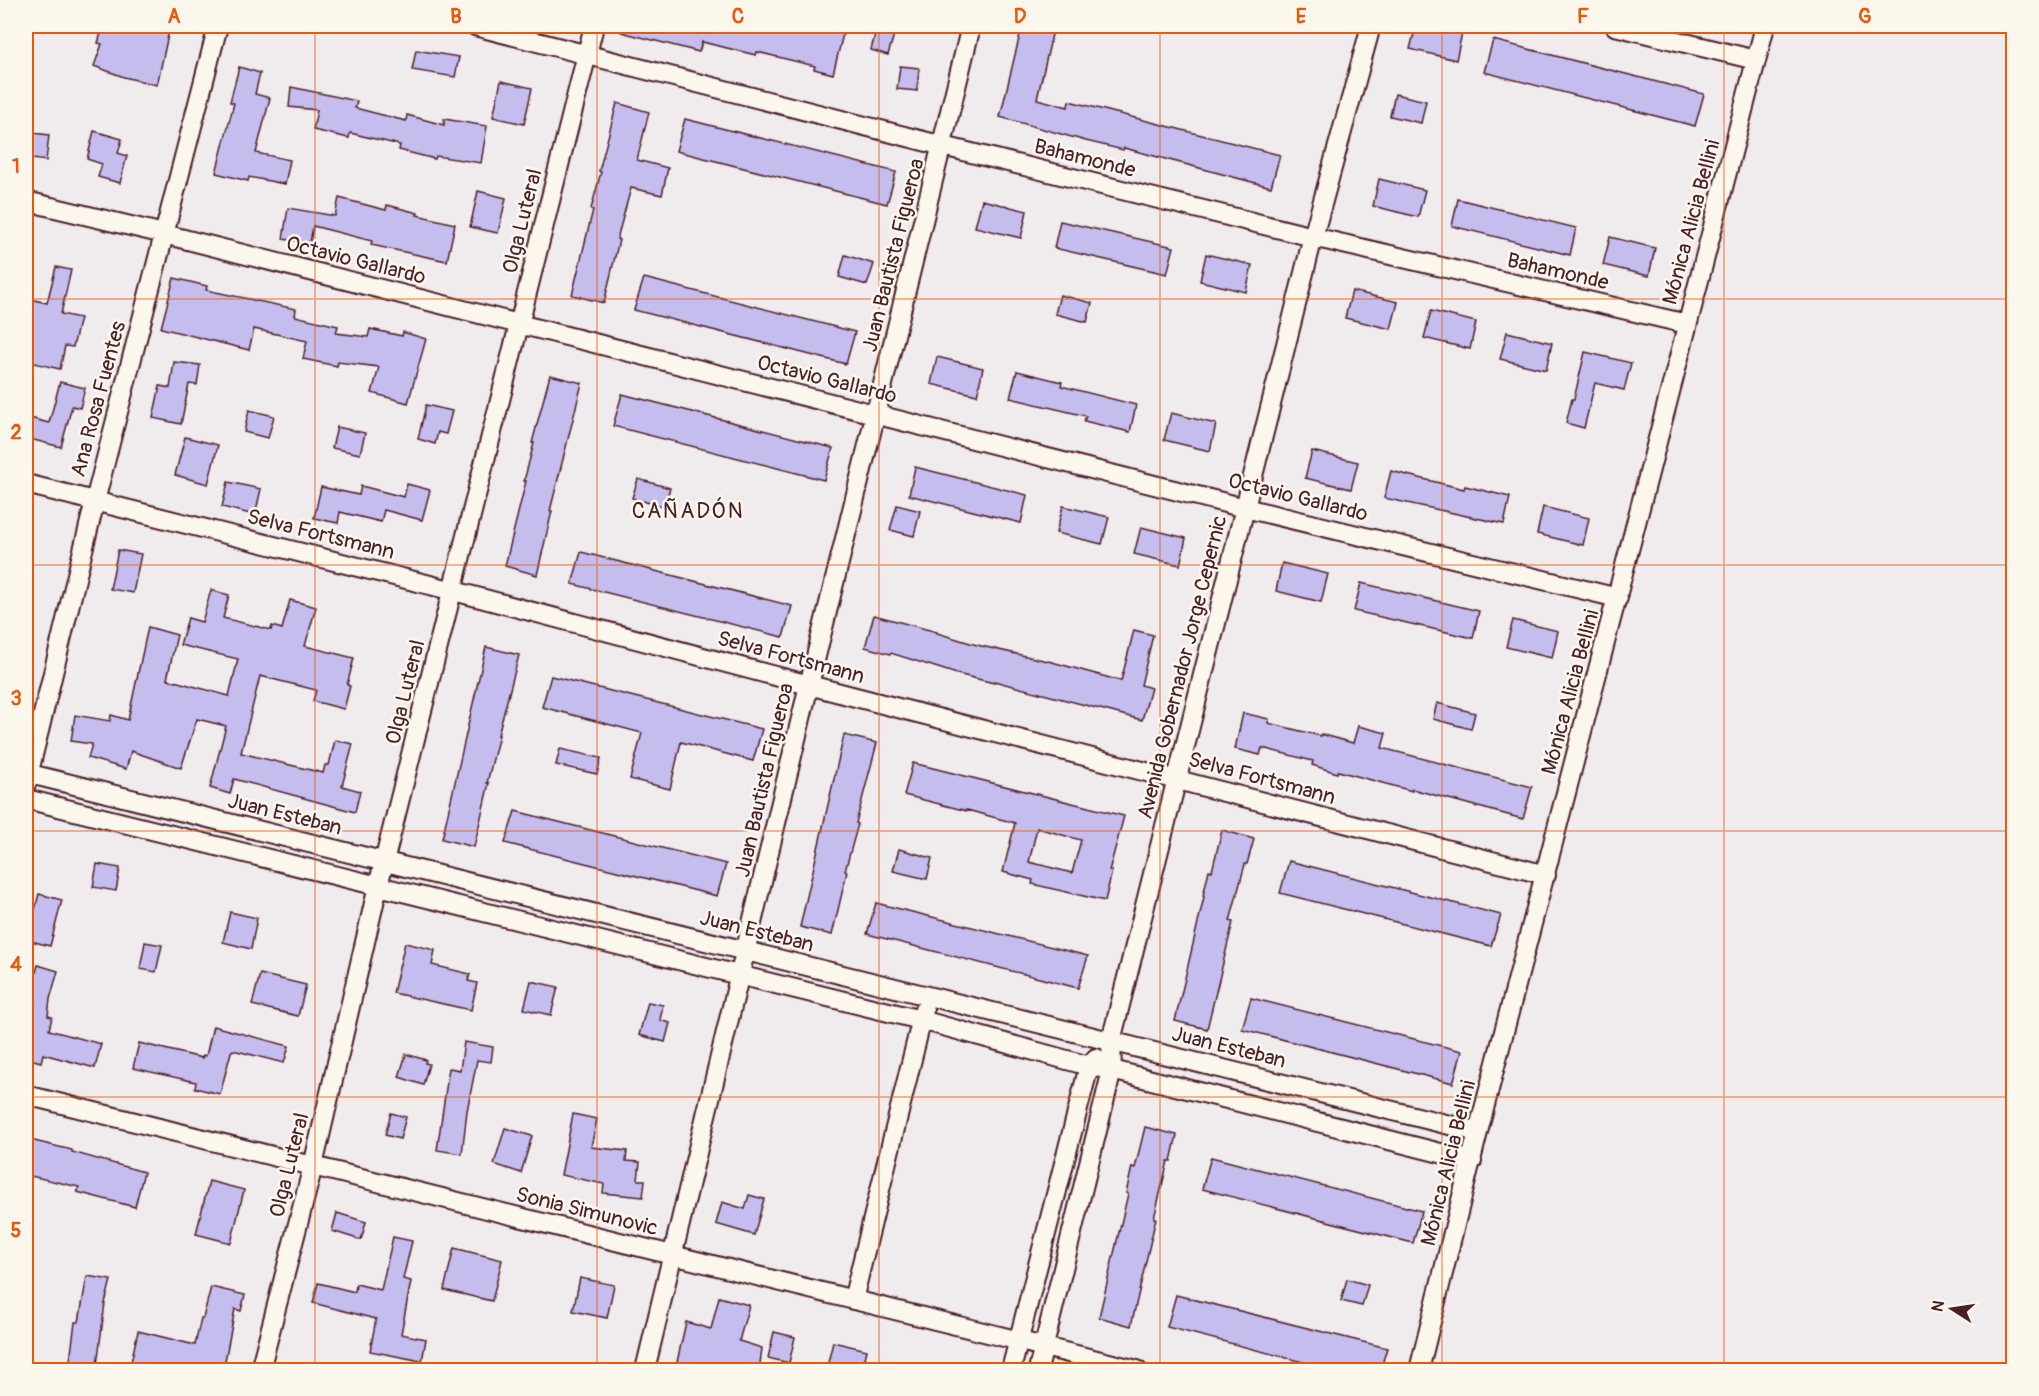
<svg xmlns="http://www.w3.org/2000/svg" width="2039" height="1396" font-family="Pangolin,sans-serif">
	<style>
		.building { fill: #c6bdef; stroke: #4a1f2b; stroke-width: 1.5; fill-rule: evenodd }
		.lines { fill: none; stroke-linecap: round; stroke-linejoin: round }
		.minor-casing { stroke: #4a1f2b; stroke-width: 22 }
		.minor { stroke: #fbf7ec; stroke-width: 18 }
		.grid { fill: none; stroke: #e8590c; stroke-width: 1.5; stroke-opacity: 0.55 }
		.labels { text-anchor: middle; stroke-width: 5; stroke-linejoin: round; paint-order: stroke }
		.street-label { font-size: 21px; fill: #4a1f2b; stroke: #fbf7ec }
		.neighbourhood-label { font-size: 22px; letter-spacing: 1.5px; fill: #4a1f2b; stroke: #fbf7ec }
		.neatline { fill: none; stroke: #e8590c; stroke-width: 2 }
		.grid-label { font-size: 20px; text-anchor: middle; font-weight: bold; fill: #e8590c }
	</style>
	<rect width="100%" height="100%" fill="#f0ebed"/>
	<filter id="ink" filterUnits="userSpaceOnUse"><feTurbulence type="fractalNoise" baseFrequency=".0167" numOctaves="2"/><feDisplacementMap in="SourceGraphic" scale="12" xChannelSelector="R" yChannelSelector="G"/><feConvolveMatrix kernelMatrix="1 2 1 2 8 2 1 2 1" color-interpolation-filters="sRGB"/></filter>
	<g filter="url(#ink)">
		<path class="building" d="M103,26H170L157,85L124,77L94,66L102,44L98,43Z
			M621,26H742L763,31L764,26H845L833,74L814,69L815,66L757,52L756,55L702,42L699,52L621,32Z
			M877,26L895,31L888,55L871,50Z
			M1022,26H1054L1037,99L1068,107L1069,101L1280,155L1271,187L1124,148L1123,150L1086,141L1000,117Z
			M1416,26H1431L1462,33L1456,60L1410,49Z
			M1493,40L1704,94L1695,126L1484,72Z
			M416,50L459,57L455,77L412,70Z
			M900,66L919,68L917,91L897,89Z
			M239,67L260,73L255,94L270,98L256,153L290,160L285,184L249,177L248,181L216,173L234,103L230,102Z
			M501,81L532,88L524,124L493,117Z
			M291,87L357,101L355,108L406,121L407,115L444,125V119L487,126L481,163L436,156L435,159L399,150L400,145L350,133L349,138L313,130L317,110L289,107Z
			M1395,94L1426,101L1421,123L1390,116Z
			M617,103L649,112L637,160L668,168L662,195L631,188L617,239L619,240L604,303L572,295L593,210L591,209L601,172L599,171Z
			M685,119L896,172L887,204L676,151Z
			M94,131L122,139L118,153L127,156L120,183L98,177L102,164L87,159Z
			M26,132L49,135L46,161L26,158Z
			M1379,179L1425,190L1418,217L1373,206Z
			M478,191L506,198L498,233L470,227Z
			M339,198L386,210L387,205L418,213L417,215L455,224L447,261L371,245L372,241L313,226L310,243L283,239L288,208L335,216Z
			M1458,199L1576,228L1570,255L1452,226Z
			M982,200L1027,211L1021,238L975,227Z
			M1060,221L1174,247L1167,274L1054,248Z
			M1610,237L1655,248L1649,276L1603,265Z
			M1206,254L1252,265L1246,292L1200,281Z
			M845,255L874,264L867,285L839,277Z
			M56,267L71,270L61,314L80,318L73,347L65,346L60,369L26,361V317L30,299L47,303Z
			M174,278L207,286L206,290L296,309L295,316L338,326L336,333L368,337L370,329L402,336L403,332L426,339L408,403L372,393L379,367L338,362L337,366L303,359L307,341L254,329L249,350L161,328Z
			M644,278L855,332L846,364L634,310Z
			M1352,291L1398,302L1391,329L1345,318Z
			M1060,295L1092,303L1087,322L1055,314Z
			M1431,311L1476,322L1470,349L1424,338Z
			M1507,332L1552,343L1546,370L1500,359Z
			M1585,352L1631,363L1624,390L1595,383L1584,428L1566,423L1572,399H1574Z
			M937,357L983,368L977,395L931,384Z
			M174,362L200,365L197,385L189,384L181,424L153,418L160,386L170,388Z
			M1017,371L1062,382L1061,386L1136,405L1130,432L1084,421L1086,416L1010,398Z
			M550,375L582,383L550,511H552L537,575L505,566L526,481H524L534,443H532Z
			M60,382L85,388L80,408L72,406L61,447L26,438V417L49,423Z
			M622,394L833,448L824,480L613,426Z
			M426,405L452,411L446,434L438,432L435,444L418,439Z
			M249,410L274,416L268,438L244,432Z
			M1171,413L1216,424L1210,451L1164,440Z
			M337,427L365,433L360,454L332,448Z
			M185,437L218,445L208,484L175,475Z
			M1312,451L1358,462L1351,489L1305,478Z
			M915,467L1027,495L1021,523L909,495Z
			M1391,471L1464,489L1465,486L1510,497L1504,524L1384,498Z
			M638,479L670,488L664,507L632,498Z
			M228,482L261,489L255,515L222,507Z
			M407,484L430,490L422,520L384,510L381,522L340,512L338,523L314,518L321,487L359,495L361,486L404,497Z
			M897,505L920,511L914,536L890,530Z
			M1063,506L1109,517L1102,544L1056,533Z
			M1543,507L1589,518L1583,545L1537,534Z
			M1141,527L1186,538L1180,565L1134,554Z
			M118,550L141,554L133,593L110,589Z
			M581,552L792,606L783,637L572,584Z
			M1282,563L1328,574L1321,602L1276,591Z
			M1361,583L1479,611L1473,638L1354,611Z
			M211,590L229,595L223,618L271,630L272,626L282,629L290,600L316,607L305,646L354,658L347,685L350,686L344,709L313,701L316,690L260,676L241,753L323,773L325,765H329L335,740L353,744L342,786L360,791L355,812L234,779L230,794L210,788L226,726L197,719L181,768L131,751L126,769L88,758L92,744L71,741L75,715L110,721L111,715L128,720L148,627L177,635L167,679L229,696L238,659L180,645L188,618L202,622Z
			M874,615L937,632V633L977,645L1052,662L1121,681L1134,630L1153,635L1141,685L1151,688L1142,720L994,681V683L957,674L891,653L890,654L865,647Z
			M1513,620L1558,631L1552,658L1506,647Z
			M486,647L519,655L498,735H499L487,783H489L474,847L442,839Z
			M551,676L762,729L753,761L681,742L670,789L630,779L642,733L542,707Z
			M1437,703L1475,713L1471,729L1433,719Z
			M1243,713L1269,719L1268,723L1321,736V734L1353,743L1358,726L1386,733L1382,748L1532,787L1523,819L1412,789V791L1338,771L1337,773L1312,765L1313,761L1262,748L1260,755L1235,749Z
			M844,735L877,743L856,823L858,824L845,871L847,872L832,935L800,927Z
			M560,749L601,758L597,774L556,765Z
			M913,763L1124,816L1109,871H1112L1105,901L1032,884L1033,880L1003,872L1015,823L967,810V811L904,795ZM1037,828L1081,840L1072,873L1029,862Z
			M515,811L726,864L717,896L505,843Z
			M1222,830L1254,839L1247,864H1245L1230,921L1233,922L1207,1029L1175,1021L1204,897L1203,896L1209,870L1212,871Z
			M899,849L932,858L927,879L893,871Z
			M1289,861L1501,915L1491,946L1280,893Z
			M97,864L120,868L116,891L93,887Z
			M39,894L62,900L50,946L27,940Z
			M876,903L1088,956L1078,988L867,934Z
			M230,912L257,918L251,949L223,942Z
			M145,942L162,945L156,972L140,969Z
			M405,943L435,950L432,965L470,974L468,981L477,983L471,1010L393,993Z
			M38,965L58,971L50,999L48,1016L52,1017L49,1030L101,1044L95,1068L43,1054L41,1062L26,1058V1044L35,1004L26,1003L27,986L32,987Z
			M260,974L306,985L298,1016L252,1005Z
			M531,981L558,987L551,1015L524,1009Z
			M1251,998L1462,1051L1453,1083L1242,1029Z
			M648,1002L663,1005L660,1020L670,1023L665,1042L639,1035Z
			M213,1026L289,1046L284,1063L233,1050L231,1052L220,1094L195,1088L196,1082L133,1068L139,1043L202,1058L203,1055L206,1056Z
			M464,1042L493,1047L491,1062L477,1060L467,1111L462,1154L437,1150L449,1068L460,1070Z
			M406,1054L426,1060L425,1063L429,1064L423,1085L399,1077Z
			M391,1113L406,1117L400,1139L385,1135Z
			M573,1114L597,1119L591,1147L627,1151L626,1161L640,1162L638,1180H645L643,1197L603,1193L604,1184L561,1175Z
			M1145,1127L1177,1135L1171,1161H1168L1154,1218H1156L1131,1326L1099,1317L1128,1194L1126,1193L1132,1167L1135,1168Z
			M505,1128L532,1136L521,1173L494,1164Z
			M26,1139L72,1150V1152L144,1172L135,1207L77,1192L79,1187L26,1175Z
			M1211,1157L1422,1211L1413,1243L1202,1189Z
			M209,1181L244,1190L231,1243L196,1234Z
			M749,1195L764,1199L754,1235L716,1224L722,1202L745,1209Z
			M337,1213L366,1222L361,1240L332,1231Z
			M393,1237L412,1241L403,1279L411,1281L401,1334L426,1339L422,1361L370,1351L376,1319L313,1303L318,1283L355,1292L356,1284L381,1290Z
			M454,1248L502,1260L492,1301L444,1290Z
			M87,1276L111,1280L105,1303L97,1365L70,1361L75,1322H79Z
			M580,1278L614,1285L607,1318L573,1311Z
			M1347,1279L1368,1285L1362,1306L1341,1301Z
			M211,1287L245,1295L241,1311L235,1309L223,1371H129L138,1331L195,1345L201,1318H203Z
			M1176,1295L1387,1348L1380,1371H1338L1167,1327Z
			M719,1297L749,1305L739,1341L762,1348L759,1371H675L686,1322L711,1329Z
			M774,1332L795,1337L789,1363L768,1358Z
			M833,1342L867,1350L862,1371H826Z"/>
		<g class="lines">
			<g class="minor-casing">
				<path id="minor" d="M475,26L943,146L1313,237L1687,324
					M1615,26L1756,60
					M26,201L164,234L1245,508L1618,598
					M26,484L454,591L809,685L1546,875
					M26,773L1478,1132
					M26,784L95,501L218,26
					M26,799L921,1020L1089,1066L1112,1070L1472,1161
					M26,1095L1137,1370
					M853,1300L924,1010
					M260,1370L313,1166L378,886L594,26
					M645,1370L809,685L971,26
					M1011,1370L1089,1066L1096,1058
					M1038,1370L1112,1070L1111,1041L1313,237L1371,26
					M1419,1370L1478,1132L1765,26"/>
			</g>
			<use href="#minor" class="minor"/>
		</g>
	</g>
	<path class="grid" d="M315,26V1370M597,26V1370M879,26V1370M1160,26V1370M1442,26V1370M1724,26V1370M26,299H2014M26,565H2014M26,831H2014M26,1097H2014"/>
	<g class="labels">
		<g class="street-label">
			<text transform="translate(1085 158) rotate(14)" y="7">Bahamonde</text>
			<text transform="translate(522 221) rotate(-76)" y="7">Olga Luteral</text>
			<text transform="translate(1691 222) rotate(-75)" y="7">Mónica Alicia Bellini</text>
			<text transform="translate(893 255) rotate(-76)" y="7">Juan Bautista Figueroa</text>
			<text transform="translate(356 260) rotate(14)" y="7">Octavio Gallardo</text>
			<text transform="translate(1558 271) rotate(13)" y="7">Bahamonde</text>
			<text transform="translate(827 379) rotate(14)" y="7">Octavio Gallardo</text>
			<text transform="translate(98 399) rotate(-75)" y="7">Ana Rosa Fuentes</text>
			<text transform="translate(1298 497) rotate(14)" y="7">Octavio Gallardo</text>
			<text transform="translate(321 534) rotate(14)" y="7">Selva Fortsmann</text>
			<text transform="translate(791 657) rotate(15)" y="7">Selva Fortsmann</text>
			<text transform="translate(1182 667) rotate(-76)" y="7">Avenida Gobernador Jorge Cepernic</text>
			<text transform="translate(405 692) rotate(-76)" y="7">Olga Luteral</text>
			<text transform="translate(1570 692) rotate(-75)" y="7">Mónica Alicia Bellini</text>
			<text transform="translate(1262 778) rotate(15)" y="7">Selva Fortsmann</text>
			<text transform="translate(764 780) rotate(-77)" y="7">Juan Bautista Figueroa</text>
			<text transform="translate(285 814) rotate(14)" y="7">Juan Esteban</text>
			<text transform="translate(757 931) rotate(14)" y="7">Juan Esteban</text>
			<text transform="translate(1229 1047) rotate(14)" y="7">Juan Esteban</text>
			<text transform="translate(1448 1163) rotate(-76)" y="7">Mónica Alicia Bellini</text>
			<text transform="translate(289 1165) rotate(-76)" y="7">Olga Luteral</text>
			<text transform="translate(587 1211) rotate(14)" y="7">Sonia Simunovic</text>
		</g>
		<g class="neighbourhood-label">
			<text x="688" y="518">CAÑADÓN</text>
		</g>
	</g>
	<rect width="2039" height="1396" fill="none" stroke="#fbf7ec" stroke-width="66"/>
	<g transform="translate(1952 1309) rotate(282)" stroke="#fbf7ec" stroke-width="4.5" paint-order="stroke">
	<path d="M0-4.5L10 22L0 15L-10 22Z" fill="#4a1f2b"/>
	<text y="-9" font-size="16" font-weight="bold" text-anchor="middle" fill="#4a1f2b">N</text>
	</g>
	<rect x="33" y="33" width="1973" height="1330" class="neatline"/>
	<g class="grid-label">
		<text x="174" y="23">A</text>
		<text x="456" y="23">B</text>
		<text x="738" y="23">C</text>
		<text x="1020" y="23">D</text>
		<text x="1301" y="23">E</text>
		<text x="1583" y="23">F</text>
		<text x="1865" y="23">G</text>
		<text x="16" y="173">1</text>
		<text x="16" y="439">2</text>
		<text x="16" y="705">3</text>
		<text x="16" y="971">4</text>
		<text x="16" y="1237">5</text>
	</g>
</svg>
